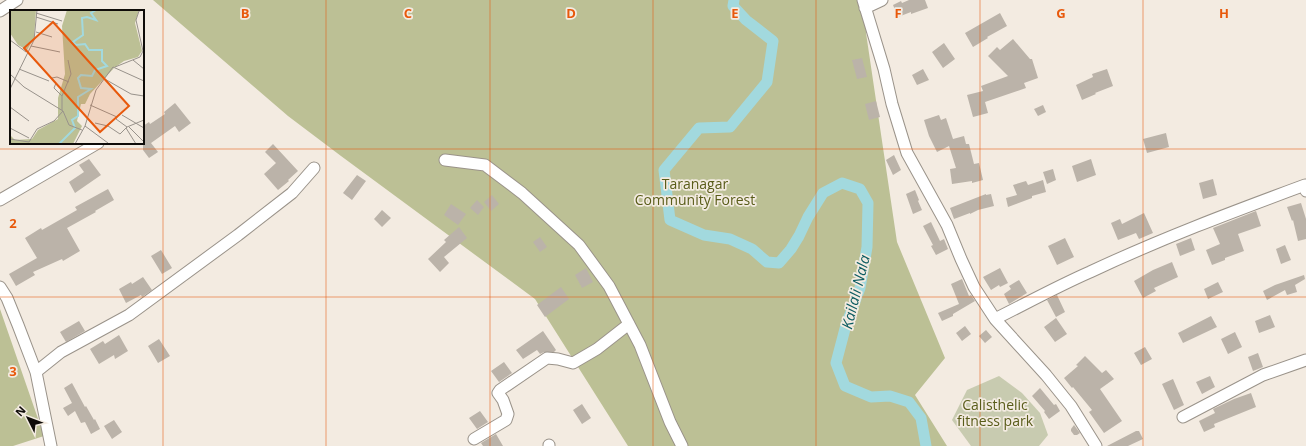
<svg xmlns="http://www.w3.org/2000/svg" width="1306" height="446" font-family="'Open Sans',sans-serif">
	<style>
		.green { fill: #c8cbb0 }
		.forest { fill: #bcc095 }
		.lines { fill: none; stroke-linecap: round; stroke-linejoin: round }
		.canal { stroke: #a2d9de; stroke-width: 11 }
		.building { fill: #bbb3a9 }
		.minor-casing { stroke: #9a938a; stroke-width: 13 }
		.minor { stroke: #fff; stroke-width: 11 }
		.grid { fill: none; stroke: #e8590c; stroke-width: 1; stroke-opacity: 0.55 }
		.labels { text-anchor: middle; stroke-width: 3.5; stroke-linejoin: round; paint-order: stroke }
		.park-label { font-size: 14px; fill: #595c19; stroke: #f3ebe1 }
		.water-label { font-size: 15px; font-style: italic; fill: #0b5b61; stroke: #f3ebe1 }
		.inset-river { fill: none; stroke: #a2d9de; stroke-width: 2 }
		.inset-road { fill: none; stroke: #98928b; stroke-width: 1 }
		.view { fill: #e8590c; fill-opacity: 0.15; stroke: #e8590c; stroke-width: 2 }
		.inset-edge { fill: none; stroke: #0f0c09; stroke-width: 2 }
		.grid-label { font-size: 13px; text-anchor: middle; font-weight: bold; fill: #e8590c; stroke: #f3ebe1; stroke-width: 3.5; stroke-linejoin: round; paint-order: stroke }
	</style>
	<rect width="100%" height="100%" fill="#f3ebe1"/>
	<path class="green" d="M999,376L1022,393L1040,413L1048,435L1039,446H971L952,420L967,390Z"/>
	<path class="forest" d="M153,0H865L866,33L897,242L945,358L915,395L947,446H628L535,299L341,156L288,116Z
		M0,309L44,436L13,446H0Z"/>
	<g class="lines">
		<path class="canal" d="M734,0L733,6L746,20L773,41L767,82L730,127L699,128L664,170L670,220L704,235L730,239L752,249L767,262L779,263L791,249L799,236L808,217L823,193L842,183L860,189L868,203L867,247L860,288L846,325L836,363L845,386L871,397L890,396L909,402L921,418L926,446"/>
	</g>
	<path class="building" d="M909,0H925L928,8L911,14V12L898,17L893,5L901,1L902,3Z
		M1000,13L1007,26L987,37L988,38L973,47L965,33Z
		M1013,39L1030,59H1032L1038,78L1024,83L1026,88L985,102L988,113L973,117L967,95L983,91L981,86L1008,76L988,56L997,47L1000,50Z
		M944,43L955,59L943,68L932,52Z
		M862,58L867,77L857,79L852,60Z
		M923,69L929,80L917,85L912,75Z
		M1107,69L1113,86L1095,93L1096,94L1082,100L1076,85L1093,77L1092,74Z
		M876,101L880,117L869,120L865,104Z
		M175,103L191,123L179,132L175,126L151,143L158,152L149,158L143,150V126L149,122L150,124L165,114L164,112Z
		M1043,105L1046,112L1038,116L1034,109Z
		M939,115L941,120L946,118L953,139L964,136L966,144H969L974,164L979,163L983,180L972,183V181L952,184L950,169L956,168L949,146L937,152L929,136L924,120Z
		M1166,133L1169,147L1147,153L1143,139Z
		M273,144L298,171L288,180L289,181L278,190L264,174L276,163L265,152Z
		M894,155L901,170L893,175L886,160Z
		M89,159L101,175L75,193L69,182L84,172L79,165Z
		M1091,159L1096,175L1077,182L1072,166Z
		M1053,169L1056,180L1047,184L1043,172Z
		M357,175L366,181L352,200L343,193Z
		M1213,179L1217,195L1203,199L1199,183Z
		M1043,180L1046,192L1032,196V198L1008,207L1006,198L1017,195L1013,185L1026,181L1028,185Z
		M108,189L114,200L95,211L96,212L67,228L80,251L63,261L62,259L33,272L35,275L16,286L9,274L37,258L25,238L41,228L42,230L77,210L75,207Z
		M915,190L919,200L918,201L922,210L913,214L906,194Z
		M986,194V195L991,194L994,206L978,210L970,214V213L954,219L950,208Z
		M492,195L499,204L491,211L484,202Z
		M477,200L484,207L478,215L470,208Z
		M1301,203L1306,219V239L1298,241L1293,220L1292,221L1287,207Z
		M451,204L466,214L458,225L444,215Z
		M382,210L391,218L382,227L374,219Z
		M1256,211L1261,226L1238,234L1244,251L1225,258V260L1212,265L1206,250L1220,244L1213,228Z
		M1144,213L1153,233L1139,239L1136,233L1118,240L1111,223L1120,219L1122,224Z
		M931,222L940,241L944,239L948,249L936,255L931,246L933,245L923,226Z
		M459,227L467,238L444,257L449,263L440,272L428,259L446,242L444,240Z
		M540,237L547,247L540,252L533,242Z
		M1065,238L1074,257L1057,265L1048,246Z
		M1191,238L1195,250L1180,256L1176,244Z
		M1285,245L1291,260L1281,264L1276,249Z
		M161,250L172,268L162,274L151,256Z
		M1172,262L1178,277L1154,288L1156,291L1143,298L1134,281L1153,270Z
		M586,268L593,282L582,288L575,275Z
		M1000,268L1008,283L1000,287L999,285L991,290L983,277Z
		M1304,275L1305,279L1295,285L1297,292L1287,295L1285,290L1267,300L1263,291L1275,285Z
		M143,277L152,290L142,297L141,295L126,303L119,289L131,282L132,284Z
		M962,279L969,296L971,295L975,301L953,314V316L942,321L938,313L959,304L951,284Z
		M1019,280L1027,293L1009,304L1004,294L1011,289L1009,286Z
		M1218,282L1223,292L1208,299L1204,289Z
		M561,287L569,299L545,317L537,305Z
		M1057,295L1065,312L1056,317L1047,300Z
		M1270,315L1275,327L1259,333L1255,321Z
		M1211,316L1217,327L1183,343L1178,333Z
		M1056,318L1067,334L1055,342L1044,327Z
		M79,321L85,331L66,342L60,332Z
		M965,326L971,334L962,341L956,333Z
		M986,330L992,337L985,343L979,336Z
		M543,331L556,350L554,352H544L540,354L537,350L523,359L516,350Z
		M1235,332L1242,347L1228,354L1221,339Z
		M119,335L128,351L115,359L114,355L99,364L90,349L103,341L105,344Z
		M159,339L170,356L158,363L148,346Z
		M1145,347L1152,359L1141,365L1134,353Z
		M1258,353L1263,367L1253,371L1248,357Z
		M1085,356L1102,373L1106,370L1114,379L1100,389L1122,421L1104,433L1089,412L1092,410L1073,387L1072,388L1064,378L1078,366L1076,365Z
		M504,362L512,373L499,382L491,371Z
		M1210,376L1215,387L1202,394L1196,382Z
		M1173,379L1184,405L1174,410L1162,384Z
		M72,383L85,407L86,406L94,420L95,419L100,429L91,434L85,422L81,423L75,411L68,416L63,408L72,403L64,388Z
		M1040,388L1054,405L1056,404L1060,411L1049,419L1044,412L1045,411L1032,396Z
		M1251,393L1256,407L1214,424L1215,427L1204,432L1199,421L1215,413L1213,409L1234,399Z
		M582,404L591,418L582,424L573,410Z
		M480,411L488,422L477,429L469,418Z
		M114,420L122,432L112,439L104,426Z
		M1074,425L1080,433L1077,435H1074L1071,431V429Z
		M1136,431H1139L1143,439L1128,446H1107Z
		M496,434L503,446H483L481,443Z"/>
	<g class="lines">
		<g class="minor-casing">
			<path id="minor" d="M863,0L884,69L892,104L907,153L947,225L961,259L974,287L995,319L1046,375L1071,406L1096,446
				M865,8L882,0
				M0,11L17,0
				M445,160L485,165L522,193L579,245L609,286L640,345L670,422L682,446
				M0,200L98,143
				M0,287L7,298L18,325L36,372L51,446
				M995,319C1027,303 1058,286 1090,272C1160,239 1232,212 1305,185L1306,191
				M36,372L61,352L129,315L238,235L292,193L314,168
				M1183,417L1263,375L1306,360
				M474,439L506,420L508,414L503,400L498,393L500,390L547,358L558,359L573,363L597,349L629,324
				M549,445V446"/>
		</g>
		<use href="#minor" class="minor"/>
	</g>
	<path class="grid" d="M163,0V446M326,0V446M490,0V446M653,0V446M816,0V446M980,0V446M1143,0V446M0,149H1306M0,297H1306"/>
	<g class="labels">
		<g class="park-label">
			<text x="695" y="189">Taranagar<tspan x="695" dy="16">Community Forest</tspan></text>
			<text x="995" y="410">Calisthelic<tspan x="995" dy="16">fitness park</tspan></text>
		</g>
		<g class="water-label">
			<text transform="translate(856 292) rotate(-76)" y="5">Kailali Nala</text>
		</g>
	</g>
	<g transform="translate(10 10)">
		<rect width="134" height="134" fill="#f3ebe1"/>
		<path d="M0,0H26L24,28L17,40L8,35L0,23ZM57,0H129L125,13L132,41L128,47L114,51L104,58L80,84L75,94H71L67,111L72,116L63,134H0V125L5,130L22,129L28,120L48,109V88L55,64L52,16Z" fill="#bcc095"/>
		<path class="inset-river" d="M49,134L65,118L62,110L68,106V87L81,79L71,78L68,68L71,65L82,66L85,60L97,56L92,51V40H79L75,34L66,35L63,32L73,25L72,8L77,7L86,10L81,3L86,0"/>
		<path class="inset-road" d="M26,3L52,11M26,7L48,14M26,22L42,27M0,30L16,42M21,36L50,42M123,50L134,59M105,57L130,47L133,41L126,10L129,1L134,0M9,59L39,71M0,64L14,77L53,101L59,115L72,120M42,68L47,67L59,72M93,68L121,84L134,86M46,73L44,78L52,86M0,79L24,30L27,0M80,95L107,107L106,109L117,117M0,97L19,111M52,100V86L61,64L58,50M112,105L134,118M85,113L98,116L110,124L117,117L134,110M75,116L86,80L103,57L134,71M119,117L134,132M0,118L19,128M116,118L126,134M0,129L19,132L27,119L44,111L53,101M65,134L75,116L98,133"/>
		<path class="view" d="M43,12L119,96L90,122L14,38Z"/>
		<rect width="134" height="134" class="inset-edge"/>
	</g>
	<g class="grid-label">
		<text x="245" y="18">B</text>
		<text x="408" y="18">C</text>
		<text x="571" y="18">D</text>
		<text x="735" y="18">E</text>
		<text x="898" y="18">F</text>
		<text x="1061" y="18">G</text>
		<text x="1224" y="18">H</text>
		<text x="13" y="228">2</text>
		<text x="13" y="376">3</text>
	</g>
	<g transform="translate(28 418) rotate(312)" stroke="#f3ebe1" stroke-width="3" paint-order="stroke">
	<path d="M0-3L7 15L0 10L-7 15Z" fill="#0f0c09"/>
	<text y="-6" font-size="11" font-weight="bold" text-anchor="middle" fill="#0f0c09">N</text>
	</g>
</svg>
